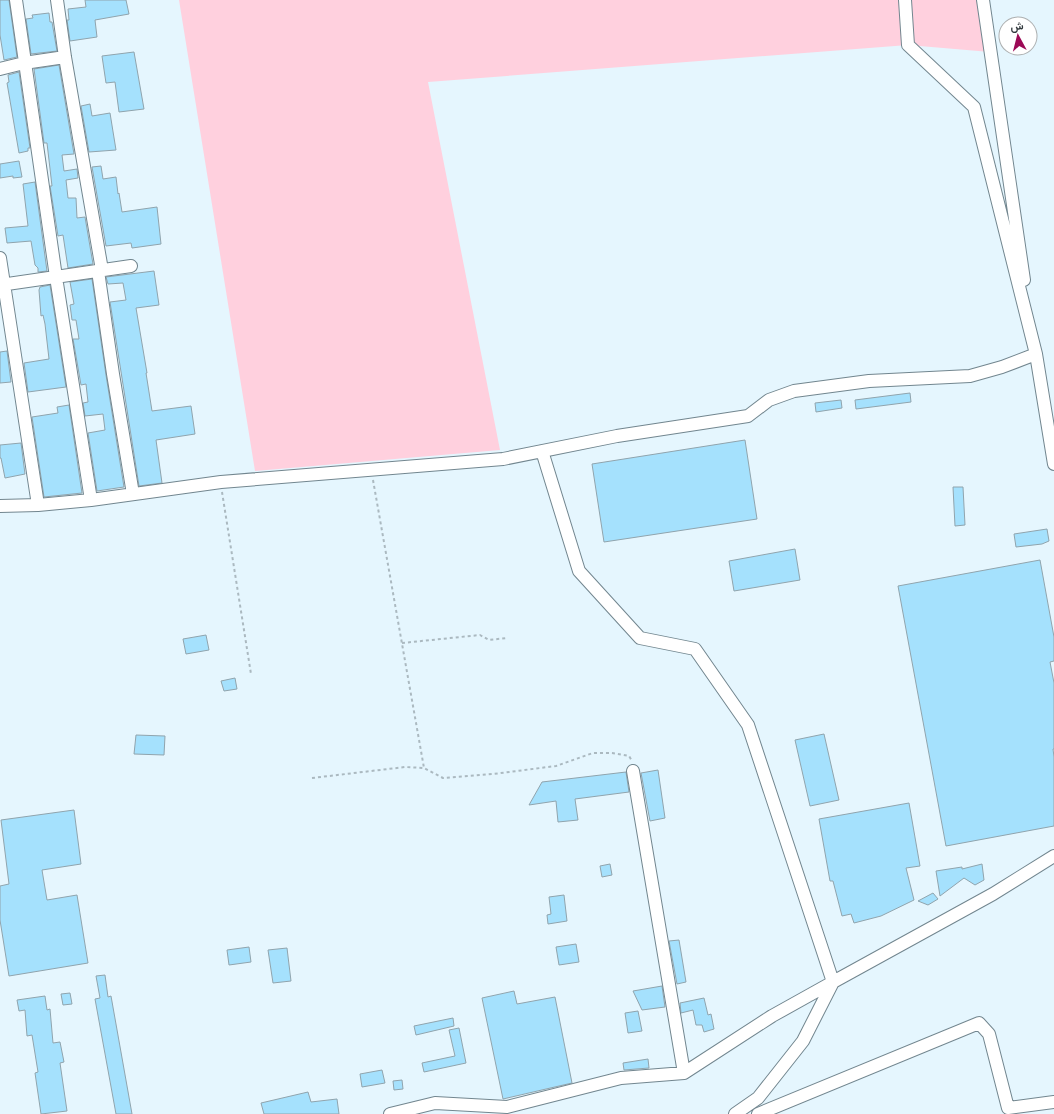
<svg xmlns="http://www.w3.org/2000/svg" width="1054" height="1114" font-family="Overpass,Vazirmatn,sans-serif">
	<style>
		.green { fill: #ffd0de }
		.building { fill: #a5e1fd; stroke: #90a4ad }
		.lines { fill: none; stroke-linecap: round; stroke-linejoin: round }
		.street-casing { stroke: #72868f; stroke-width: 14 }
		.path { stroke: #abb9c0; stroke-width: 2; stroke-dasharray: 3 3; stroke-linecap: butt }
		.street { stroke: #fff; stroke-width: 12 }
	</style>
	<rect width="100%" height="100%" fill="#e5f6fe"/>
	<path class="green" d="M179,0H982L990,52L908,45L428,82L500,450L255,471Z"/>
	<path class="building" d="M0,0H9L17,57L4,60L0,35Z
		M85,0H126L129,14L95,20L97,37L70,41L67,20H69L68,9L86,7Z
		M49,13L50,22H52L57,51L31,54L26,19L33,18L32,15Z
		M134,52L144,109L119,112L115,82L106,83L102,56Z
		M59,65L74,154L62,155L64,171L77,169L78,178L66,180L68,198H76L77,218L85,217L93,264L68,268L63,235L58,236L50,186H52L47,143H44L34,69Z
		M19,72L30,148H28V151L19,153L7,83L9,82L8,75Z
		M90,104L92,116L110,113L116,150L89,152L81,106Z
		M19,161L22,177L13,178V176L0,178V164Z
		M101,166L103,179L116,177L118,194L119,193L122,212L157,207L161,244L132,248L131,243L106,246L92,167Z
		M35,182L47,271L38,272V268L35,265L31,241L7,243L5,228L28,226L23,184Z
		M154,271L159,305L136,308L147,373H146L152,411L191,406L195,434L156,440L162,483L139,486L110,302L126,300L123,283L108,284L106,277Z
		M92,279L106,375L124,487L97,491L88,433L105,430L103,414L85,416L83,403L88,402L86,384L81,385L73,339H79L76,320H72L70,305L74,304L70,282Z
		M50,285L66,387L28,392L24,363L49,359L45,324L43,315L41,316L39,290L40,287Z
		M7,351L11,382L0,383V352Z
		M910,393L911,402L856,409L855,400Z
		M841,400L842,408L816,412L815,403Z
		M69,405L82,493L44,497L32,417L58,413L57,407Z
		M745,440L757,519L604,542L592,464Z
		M21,443L25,474L5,478L1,458H0V445Z
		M953,487H963L965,525L955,526Z
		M1047,529L1049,541L1042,544L1016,547L1014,534Z
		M795,549L800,580L734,591L729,561Z
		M1040,560L1054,637V661L1050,662L1054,683V749H1053L1054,757V826L946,846L898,586Z
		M206,635L209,650L186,654L183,639Z
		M235,678L237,689L224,691L221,681Z
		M824,734L839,800L810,806L795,740Z
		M136,735L165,736L164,755L134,754Z
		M658,770L665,818L650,821L641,773Z
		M626,772L629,792L575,799L578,820L558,822L556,801L529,805L542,782Z
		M909,803L920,866L906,868L914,900L881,916L854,923L851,914L842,916L833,881H830L819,819Z
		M74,810L81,864L42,870L47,900L77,895L88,963L9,976L0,920V886L9,884L1,820Z
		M610,864L612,875L602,877L600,866Z
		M982,864L984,880L975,885L964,878L940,896L936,871L962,867V869Z
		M933,893L938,899L928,905L918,901Z
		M564,895L567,921L548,924L547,915L551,914L549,897Z
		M679,940L686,982L677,984L669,941Z
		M576,944L579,962L559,965L556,947Z
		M249,947L251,962L229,965L227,950Z
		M287,948L291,981L273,983L268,950Z
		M105,975L108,997L111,996L132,1114H116L95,999L100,998L96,976Z
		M662,986L665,1007L642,1010L633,991Z
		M514,991L517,1004L555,997L572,1083L503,1099L482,998Z
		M70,993L72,1004L63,1005L61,994Z
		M45,996L47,1010L50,1009L53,1043L60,1042L64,1062L60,1063L67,1111L41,1114L35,1073L38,1072L32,1035L27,1036L25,1010L19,1011L17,1000Z
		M704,998L708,1015L711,1014L714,1029L704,1032L702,1025H696L693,1010L681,1013L680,1003Z
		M638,1011L642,1031L628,1033L625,1013Z
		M453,1018L454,1026L416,1035L414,1026Z
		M459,1028L466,1063L424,1072L422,1063L455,1056L449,1030Z
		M648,1059L649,1068L624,1070L623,1063Z
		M382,1070L385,1083L362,1087L360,1074Z
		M402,1080L403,1089L394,1090L393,1081Z
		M308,1092L311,1102L337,1099L339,1114H264L261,1103Z"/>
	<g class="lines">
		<g class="street-casing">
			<path id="street" d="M16,0L56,277L91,500
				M57,0L65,57L102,270
				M905,0L908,45L974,107L1036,354L1054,464
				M983,0L1024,280
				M0,69L24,63L65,57
				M0,258L38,505
				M98,271L113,374L133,494
				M0,285L131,266
				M0,506L38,505L91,500L221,482L503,459L617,436L748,416L769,400L794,391L869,381L970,376L1002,367L1036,354
				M633,771L684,1073
				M390,1114L435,1103L507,1107L621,1078L684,1073L772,1016L833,982L748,725L695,649L640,638L579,571L542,451
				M735,1114L758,1098L803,1041L833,982L993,894L1054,856
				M758,1114L979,1023L989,1034L1008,1108L1054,1102"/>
		</g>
		<path class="path" d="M373,480L424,768
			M222,492L251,674
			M402,643L480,635L489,640L507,638
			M312,778L405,767L424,768L443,778L493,774L556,766L593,753H612L629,756L632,761"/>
		<use href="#street" class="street"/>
	</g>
	<g transform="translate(1018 36) rotate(353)"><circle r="19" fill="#ffffff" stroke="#adb0b1"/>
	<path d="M0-3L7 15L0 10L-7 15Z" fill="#9c0956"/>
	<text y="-6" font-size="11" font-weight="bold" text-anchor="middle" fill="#31393d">ش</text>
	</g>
</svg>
